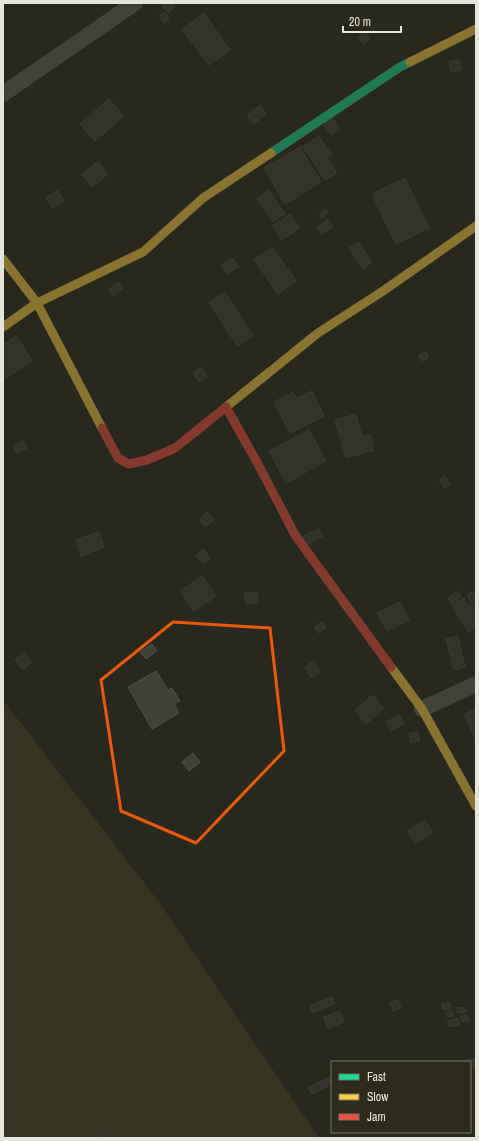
<svg xmlns="http://www.w3.org/2000/svg" width="479" height="1141" font-family="'Archivo Narrow',sans-serif">
	<style>
		.green { fill: #474527 }
		.building { fill: #424139; stroke: #504f47 }
		.lines { fill: none; stroke-linecap: round; stroke-linejoin: round }
		.street { stroke: #636254; stroke-width: 16 }
		.fast { stroke: #16e098; stroke-width: 9 }
		.slow { stroke: #ffcf43; stroke-width: 9 }
		.jam { stroke: #f24e42; stroke-width: 9 }
		.marked { fill: none; stroke: #e8590c; stroke-width: 3; stroke-linejoin: round }
	</style>
	<rect width="100%" height="100%" fill="#29281e"/>
	<path class="green" d="M3,700L159,902L319,1138H3Z"/>
	<path class="building" d="M162,3H171L175,7L168,13L161,4Z
		M165,12L169,19L164,23L159,15Z
		M204,13L230,50L209,65L182,29Z
		M366,32L370,39L363,44L358,37Z
		M459,60L461,70L451,72L449,62Z
		M109,99L124,116L95,141L80,124Z
		M260,105L266,114L254,124L247,115Z
		M332,118L340,129L331,135L323,125Z
		M319,136L332,155L327,158L337,173L325,180L303,147Z
		M300,147L321,182L285,204L264,168Z
		M98,161L108,174L92,187L82,174Z
		M405,178L429,228L396,244L372,194Z
		M57,190L64,200L53,208L46,198Z
		M269,190L285,214L273,222L257,198Z
		M325,209L328,212L322,218L319,214Z
		M290,214L300,228L282,240L272,226Z
		M328,219L333,227L322,234L317,227Z
		M358,242L372,262L363,269L349,248Z
		M272,247L296,281L278,294L254,260Z
		M232,258L239,266L228,274L221,266Z
		M118,282L123,288L114,296L108,290Z
		M225,292L253,336L237,346L209,302Z
		M16,336L32,361L3,380V345Z
		M426,352L428,358L421,361L419,355Z
		M201,367L207,377L199,382L193,373Z
		M312,391L324,416L290,433L274,402L293,392L297,398Z
		M356,414L362,437L370,435L374,450L346,458L335,420Z
		M309,430L326,461L286,483L269,451Z
		M23,441L27,448L17,453L13,446Z
		M445,476L450,484L444,488L439,480Z
		M207,512L214,520L205,527L199,520Z
		M318,528L323,536L307,545L302,537Z
		M99,532L104,547L81,556L76,540Z
		M203,549L210,558L203,564L196,555Z
		M202,576L216,596L194,611L180,591Z
		M457,591L461,596L452,603L448,598Z
		M257,592L258,602L246,604L244,593Z
		M473,592L476,600L470,602L467,594Z
		M464,598L468,604L457,612L452,605Z
		M476,601V627L469,632L456,614Z
		M400,602L409,620L387,631L377,613Z
		M322,622L326,628L318,633L314,627Z
		M458,636L465,667L454,670L446,639Z
		M152,644L157,651L146,659L140,652Z
		M24,652L32,662L23,670L15,660Z
		M314,661L320,672L311,678L305,667Z
		M156,671L168,690L172,688L180,701L174,704L179,713L152,729L128,687Z
		M373,695L384,709L366,724L355,710Z
		M476,709V740L464,714Z
		M399,715L404,723L391,731L386,722Z
		M418,732L420,741L411,743L409,734Z
		M193,753L200,762L189,771L182,762Z
		M425,820L433,832L415,844L407,831Z
		M332,997L335,1004L312,1013L310,1006Z
		M398,1000L401,1008L393,1011L390,1003Z
		M450,1002L451,1009L443,1010L442,1004Z
		M465,1007L466,1012L458,1013L457,1008Z
		M340,1011L344,1022L328,1028L324,1017Z
		M452,1011L454,1016L447,1017L446,1013Z
		M467,1015L469,1021L462,1022L461,1016Z
		M458,1018L460,1025L449,1027L448,1021Z
		M474,1058L476,1067L470,1068V1062H463V1061Z
		M329,1077L332,1084L312,1094L308,1088Z
		M102,1130L104,1134L98,1137L96,1132Z"/>
	<g class="lines">
		<path class="street" d="M3,94L135,3
			M422,709L476,684"/>
		<path class="fast" d="M271,153L400,67L410,62"/>
		<path class="slow" d="M410,62L476,29
			M3,259L37,303L102,428
			M3,327L37,303L143,252L203,198L271,153
			M226,407L318,333L383,291L476,226
			M391,667L422,709L476,806"/>
		<path class="jam" d="M226,407L258,464L295,535L391,667
			M102,428L118,458L129,464L147,460L175,448L226,407"/>
	</g>
	<path d="M0 0H479V1141H0ZM173,622L270,628L284,751L196,843L121,811L101,680Z" fill="#29281e" fill-opacity=".55" fill-rule="evenodd"/>
	<path class="marked" d="M173,622L270,628L284,751L196,843L121,811L101,680Z"/>
	<rect width="479" height="1141" fill="none" stroke="#e5e5da" stroke-width="8"/>
	<rect x="331" y="1061" width="140" height="72" fill="#2d2c1a" stroke="#777667"/>
	<rect x="339" y="1074" width="20" height="6" fill="#16e098" stroke="#777667"/>
	<text x="367" y="1081" font-size="12" fill="#e5e5da">Fast</text>
	<rect x="339" y="1094" width="20" height="6" fill="#ffcf43" stroke="#777667"/>
	<text x="367" y="1101" font-size="12" fill="#e5e5da">Slow</text>
	<rect x="339" y="1114" width="20" height="6" fill="#f24e42" stroke="#777667"/>
	<text x="367" y="1121" font-size="12" fill="#e5e5da">Jam</text>
	<path d="M343 26v6h58v-6" fill="none" stroke="#e5e5da" stroke-width="2"/>
	<text x="349" y="26" font-size="12" fill="#e5e5da" stroke="#2d2c1a" stroke-width="3" paint-order="stroke">20 m</text>
</svg>
